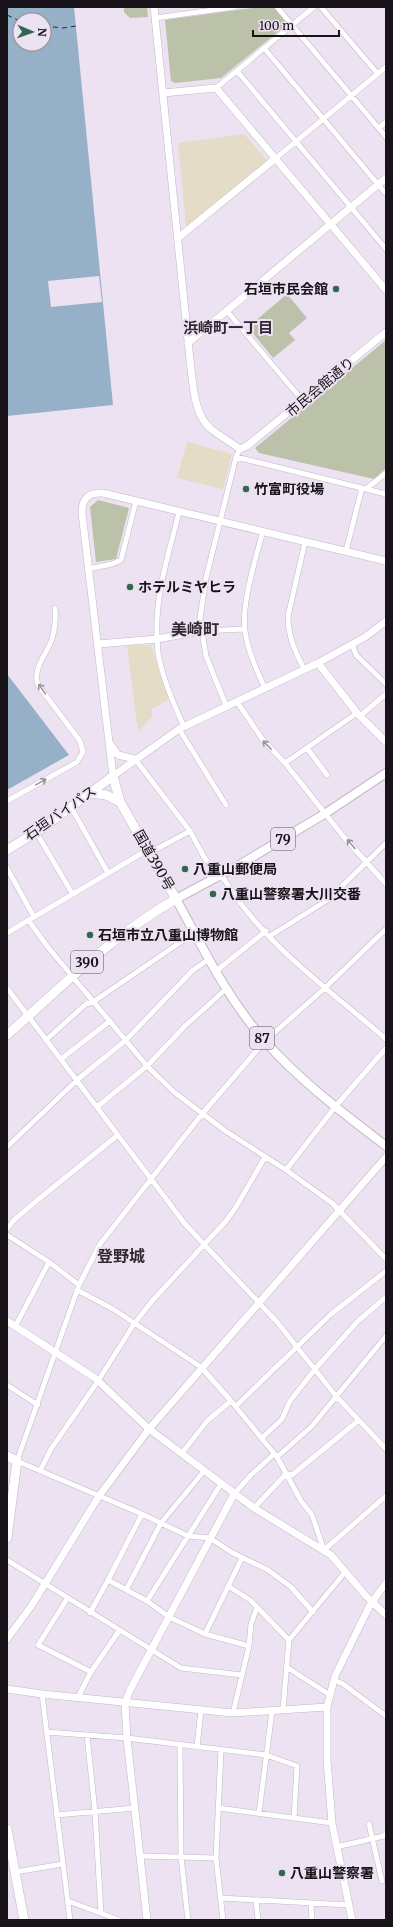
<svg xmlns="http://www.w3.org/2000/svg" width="393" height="1927" font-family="Merriweather,'Noto Sans JP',serif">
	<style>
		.industrial { fill: #e4dcc7 }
		.green { fill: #bcc2a9 }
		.water { fill: #96b0c7; fill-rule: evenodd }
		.pier { fill: #ece2f1 }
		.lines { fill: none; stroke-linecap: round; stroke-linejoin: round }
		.ferry { stroke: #063353; stroke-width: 1; stroke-dasharray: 5 4; stroke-linecap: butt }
		.street-casing { stroke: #c2b8c7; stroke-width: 6 }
		.secondary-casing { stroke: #c2b8c7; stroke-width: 8 }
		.primary-casing { stroke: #c2b8c7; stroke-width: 10 }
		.highway-casing { stroke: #c2b8c7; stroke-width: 10 }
		.street { stroke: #fff; stroke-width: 5 }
		.secondary { stroke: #fff; stroke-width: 7 }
		.primary { stroke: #fff; stroke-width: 8 }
		.highway { stroke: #fff; stroke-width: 9 }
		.oneway { stroke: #979598 }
		.poi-dot { fill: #30674e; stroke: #ece2f1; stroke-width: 1.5 }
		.labels { text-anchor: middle; stroke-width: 4; stroke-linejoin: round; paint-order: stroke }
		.shield { fill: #ece2f1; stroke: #57515a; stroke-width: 1 }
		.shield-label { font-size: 13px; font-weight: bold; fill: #171319 }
		.poi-label { font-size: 14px; font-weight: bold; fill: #171319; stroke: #ece2f1; text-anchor: start }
		.street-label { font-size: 14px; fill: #171319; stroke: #ece2f1 }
		.neighbourhood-label { font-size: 15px; font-weight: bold; fill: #2f2732; stroke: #ece2f1 }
		.quarter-label { font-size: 16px; font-weight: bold; fill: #2f2732; stroke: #ece2f1 }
	</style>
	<rect width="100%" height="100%" fill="#ece2f1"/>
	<path class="industrial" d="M244,134L267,160L188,227L186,226L178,143Z
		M187,442L232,454L223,489L177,478Z
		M151,645L169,699L152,709V717L138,731L127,646Z"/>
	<path class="green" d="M124,7H147L148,17L130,18L124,12Z
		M259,7L274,8L286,22L285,26L221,78L175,83L171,81L165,20Z
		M287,294L307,318L289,333L295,340L273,358L248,327Z
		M386,340V468L374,479L259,453L255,448Z
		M98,500L129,508L116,559L96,562L90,507Z"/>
	<path class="water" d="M7,7H74L113,405L7,416ZM20,20H44V44H20Z
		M7,674L69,755L7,790Z"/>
	<path class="pier" d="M99,276L102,302L51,307L48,281Z"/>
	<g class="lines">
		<path class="ferry" d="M7,15L20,21
			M44,26L63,28L76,26"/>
		<g class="street-casing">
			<path id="street" d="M277,7L386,137
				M321,7L378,74
				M155,18L235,7
				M264,48L386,194
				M237,71L386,249
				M216,88L314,7
				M379,128L386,122
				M276,158L386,67
				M226,310L303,401
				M236,457L386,494
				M366,489L386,473
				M179,512C169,554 155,593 157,637C158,644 157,652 159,658C164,682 174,704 184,727
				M263,531C256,557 241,605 245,631C248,651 256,669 265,688
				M346,551L362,488
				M88,569L112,564L121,560L136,501
				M201,631L244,629
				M352,644L356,655L386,684
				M304,669C295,651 288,637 288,616L305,542
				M237,702L263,740L285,763L343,836L386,884
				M227,708L206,656L200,618L206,578L236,457L240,449
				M360,716L386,694
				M179,729L226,805
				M307,748L327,775
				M135,759L190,831L204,857L219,877L224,879C263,944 330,990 386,1039
				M285,763L357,713
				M7,801L77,762L83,752L80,741L38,685C32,668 47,654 52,639C55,629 56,618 55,608
				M71,807L108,873
				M36,832L72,893
				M7,868L34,917
				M29,921L47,946L147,1066L174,1092L224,1130L286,1170L332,1203L386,1259
				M7,933L144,852L155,850L190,831
				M270,936L329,899L386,843
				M215,972L266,931
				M7,988L185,1224L277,1322L336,1396L386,1449
				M46,1040L86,1004L93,1002L194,933
				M61,1059L110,1021
				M97,1107L147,1066L185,1026L226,989
				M7,1147L77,1080L126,1040L193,970L208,960
				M286,1170L335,1107L386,1048
				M7,1229L15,1219L40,1198L118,1135
				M7,1235L49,1262L79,1285
				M77,1290L113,1309L201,1367L231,1401L277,1457L301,1501L312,1515L324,1550L386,1496
				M15,1327L49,1262
				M7,1385L38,1405
				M236,1406L330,1315L386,1271
				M262,1438L282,1419L290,1401L315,1369L358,1321L386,1297
				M181,1454L208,1420L231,1401
				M277,1457L312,1426L386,1336
				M40,1471L51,1449L98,1381L134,1324L152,1301L226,1221L236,1207L265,1157
				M234,1494L251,1475L274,1454
				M254,1508L286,1474L292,1475L359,1420
				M142,1514L108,1580L147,1601L169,1617L205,1634L249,1646
				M7,1560L181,1668L242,1675
				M228,1586L250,1600L289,1640
				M126,1590L161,1523L204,1471
				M67,1599L38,1645L91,1672
				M147,1601L221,1484
				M313,1612L291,1587L268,1570L231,1552L210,1538L188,1536L142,1514L17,1461L79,1285L100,1244L202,1114L265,1041L326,987L386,929
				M90,1613L108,1580
				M205,1634L242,1558
				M288,1668L330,1695
				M334,1680L343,1684L386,1716
				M42,1694L70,1920
				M78,1697L91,1672L119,1631
				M283,1709L289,1640L346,1571
				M233,1713L249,1646L251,1624L257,1607
				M46,1732L127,1738L266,1755L297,1766L294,1818
				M87,1735L95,1812L101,1913
				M180,1746L181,1857L188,1920
				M197,1747L201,1710
				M221,1750L216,1858L223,1920
				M218,1808L332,1823
				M259,1813L272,1711
				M56,1815L135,1808
				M369,1824L382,1881
				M336,1847L384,1836L386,1833
				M141,1856L216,1858
				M15,1872L63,1864
				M221,1898L349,1905
				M256,1900L258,1920
				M68,1901L119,1920
				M311,1904L312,1920"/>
		</g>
		<g class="secondary-casing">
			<path id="secondary" d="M154,7L190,360C193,382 193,414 211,429C220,436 230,442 240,449L247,446L386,332
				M163,93L216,88L386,290
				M178,238L276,158
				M188,343L386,178
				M98,644L157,639L201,631
				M318,663L357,713L386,742
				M111,745L118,755L135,759
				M113,776L82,513C82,498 89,492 103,493L386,561
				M113,776L179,729L318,663L365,637L386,621
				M7,1321L95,1378L149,1429L254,1508L331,1555L366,1596L386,1615
				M7,1639L32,1605L99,1496L149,1429L386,1157
				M7,1689L42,1694L233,1713L327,1707
				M147,1920L127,1738L125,1703L130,1690L234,1494
				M352,1920L332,1823L327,1760V1707L335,1676L370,1605L386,1583"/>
		</g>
		<g class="primary-casing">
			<path id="primary" d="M386,773L326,813L241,864L176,899C203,948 227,998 264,1040C300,1081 343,1113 386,1146"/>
		</g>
		<g class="highway-casing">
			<path id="highway" d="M90,793L106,795L120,802
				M7,850L40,830L113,776L120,802L176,899C110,937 63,986 7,1035
				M7,1456L17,1461L7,1538
				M7,1829L24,1920"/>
		</g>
		<use href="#street" class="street"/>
		<use href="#secondary" class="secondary"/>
		<use href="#primary" class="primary"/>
		<use href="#highway" class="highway"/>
	</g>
	<defs><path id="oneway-shaft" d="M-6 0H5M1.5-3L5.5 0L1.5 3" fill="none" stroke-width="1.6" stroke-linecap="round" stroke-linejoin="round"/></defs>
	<g class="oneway">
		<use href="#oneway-shaft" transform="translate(42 689) rotate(-125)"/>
		<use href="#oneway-shaft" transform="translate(267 745) rotate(-134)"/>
		<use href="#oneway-shaft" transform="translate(41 782) rotate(-29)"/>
		<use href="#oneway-shaft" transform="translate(351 844) rotate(-131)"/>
	</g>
	<g class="poi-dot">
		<circle cx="336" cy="289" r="4"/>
		<circle cx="246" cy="489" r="4"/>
		<circle cx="130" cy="587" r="4"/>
		<circle cx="185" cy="869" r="4"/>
		<circle cx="213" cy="894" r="4"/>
		<circle cx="90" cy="935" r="4"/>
		<circle cx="282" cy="1873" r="4"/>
	</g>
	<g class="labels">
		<g class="shield">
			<rect x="271" y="828" width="24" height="22" rx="3"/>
			<rect x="71" y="951" width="32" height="22" rx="3"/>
			<rect x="250" y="1027" width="24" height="22" rx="3"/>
		</g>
		<g class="shield-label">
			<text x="283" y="844">79</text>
			<text x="87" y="967">390</text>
			<text x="262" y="1043">87</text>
		</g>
		<g class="poi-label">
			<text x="328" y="294" text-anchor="end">石垣市民会館</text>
			<text x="254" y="494">竹富町役場</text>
			<text x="138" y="592">ホテルミヤヒラ</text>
			<text x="193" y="874">八重山郵便局</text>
			<text x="221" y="899">八重山警察署大川交番</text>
			<text x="98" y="940">石垣市立八重山博物館</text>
			<text x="290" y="1878">八重山警察署</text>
		</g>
		<g class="street-label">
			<text transform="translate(320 387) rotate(-40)" y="5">市民会館通り</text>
			<text transform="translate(60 813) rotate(-35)" y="5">石垣バイパス</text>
			<text transform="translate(154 860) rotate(60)" y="5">国道390号</text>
		</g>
		<g class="neighbourhood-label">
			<text x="228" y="333">浜崎町一丁目</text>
		</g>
		<g class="quarter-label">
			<text x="195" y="635">美崎町</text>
			<text x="121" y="1262">登野城</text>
		</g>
	</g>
	<rect width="393" height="1927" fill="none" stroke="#171319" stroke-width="16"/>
	<g transform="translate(32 32) rotate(92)"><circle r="19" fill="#ece2f1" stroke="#978f9b"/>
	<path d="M0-3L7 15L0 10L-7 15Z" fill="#30674e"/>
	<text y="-6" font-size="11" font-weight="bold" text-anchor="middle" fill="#171319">N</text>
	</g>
	<path d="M253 30v6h86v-6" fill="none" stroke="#171319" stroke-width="2"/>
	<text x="259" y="30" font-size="12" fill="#171319" stroke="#ece2f1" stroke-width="3" paint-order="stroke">100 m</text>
</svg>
